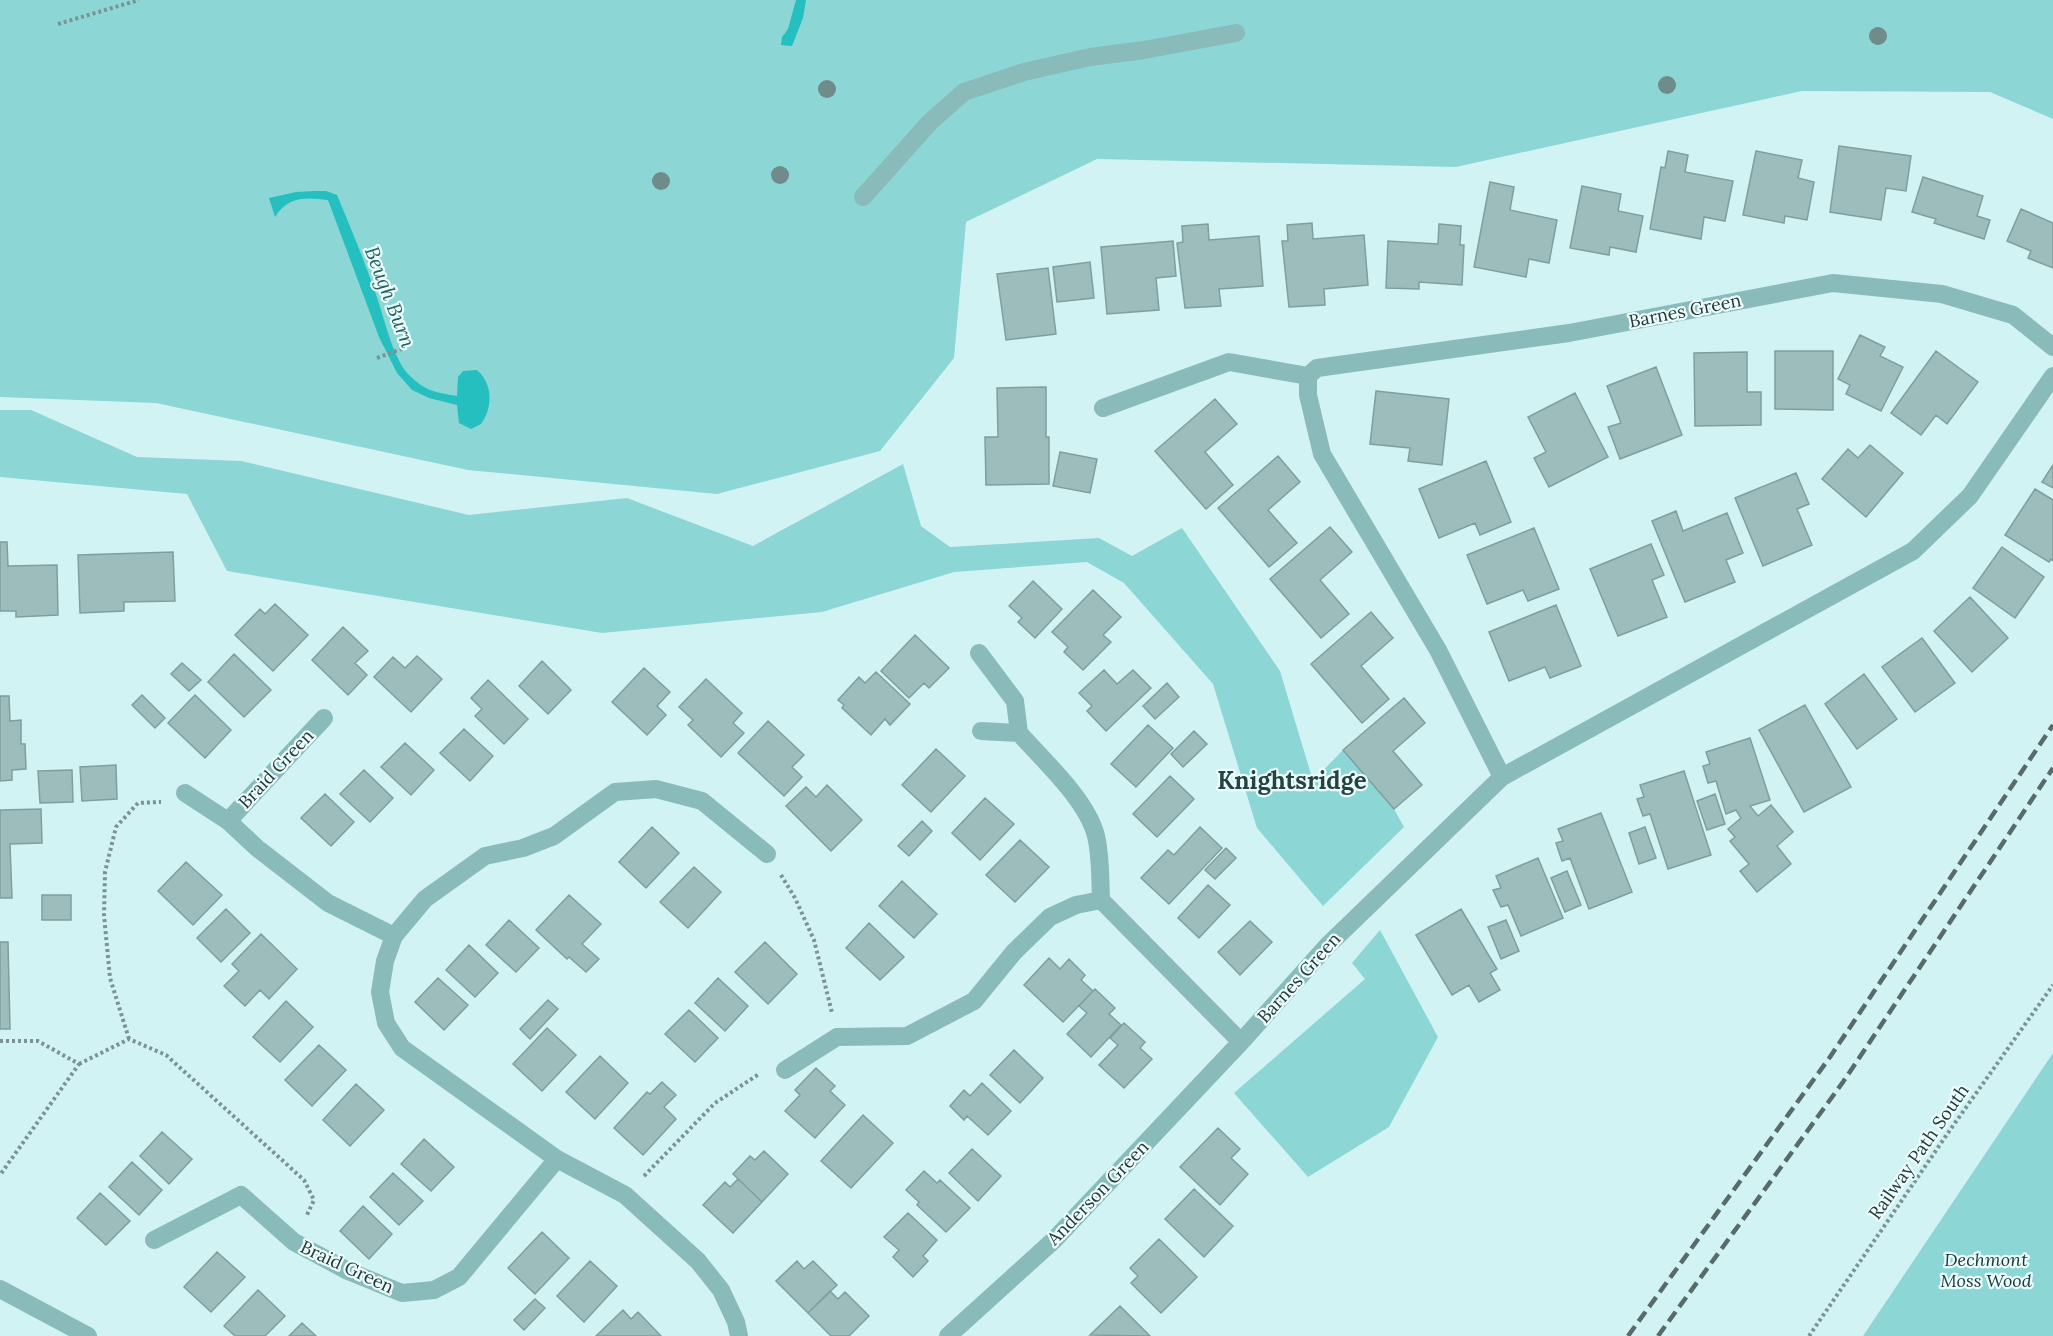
<svg xmlns="http://www.w3.org/2000/svg" width="2053" height="1336" font-family="Lora,serif">
	<style>
		.green { fill: #8cd6d5 }
		.water { fill: #25bfbf }
		.building { fill: #9dbdbc; stroke: #7f9f9e; stroke-width: 1.5 }
		.lines { fill: none; stroke-linecap: round; stroke-linejoin: round }
		.path { stroke: #7b9392; stroke-width: 4; stroke-dasharray: 3 3; stroke-linecap: butt }
		.minor { stroke: #88bbba; stroke-width: 18 }
		.rail { stroke: #586b6a; stroke-width: 4.5; stroke-dasharray: 12 6; stroke-linecap: butt }
		.tree { fill: #6f8b8a }
		.labels { text-anchor: middle; stroke-width: 4.5; stroke-linejoin: round; paint-order: stroke }
		.street-label { font-size: 18px; fill: #283635; stroke: #eafefd }
		.park-label { font-size: 18px; font-style: italic; fill: #1e3635; stroke: #eafefd }
		.water-label { font-size: 20px; font-style: italic; fill: #265f5f; stroke: #eafefd }
		.district-label { font-size: 24px; font-weight: bold; fill: #264342; stroke: #eafefd }
	</style>
	<rect width="100%" height="100%" fill="#d2f3f3"/>
	<path class="green" d="M0,0H2053V119L1990,92L1802,91L1456,167L1097,159L966,222L954,358L880,451L717,494L468,470L156,403L0,397Z
		M0,410H31L137,457L241,461L469,515L627,498L753,546L903,464L921,526L950,547L1099,538L1132,556L1182,528L1280,671L1313,781L1343,750L1394,809L1404,827L1323,906L1257,828L1213,684L1124,583L1087,562L954,572L822,612L602,633L227,571L187,494L0,477Z
		M1380,930L1438,1037L1389,1127L1308,1177L1234,1093L1365,979L1352,963Z
		M2053,1053V1336H1863Z"/>
	<path class="water" d="M796,0H806L803,18L792,46L781,45L782,37L788,29Z
		M314,191H326L337,195C350,226 363,257 374,289C383,312 392,357 408,374C426,392 435,392 457,396L458,377L463,371L477,370C493,384 493,407 481,424L471,429L459,423L457,405L429,398L412,390L397,373L379,337L328,200C306,197 288,196 275,217L269,198L296,192Z"/>
	<path class="building" d="M1839,146L1911,156L1906,191L1886,188L1881,220L1830,212Z
		M1668,151L1688,155L1685,172L1733,181L1725,221L1704,217L1701,239L1650,229L1661,167L1665,168Z
		M1756,151L1802,160L1798,178L1814,182L1807,220L1785,216L1784,223L1743,215Z
		M1923,177L1983,196L1977,216L1990,220L1984,239L1934,223L1936,219L1912,212Z
		M1490,182L1514,187L1510,210L1557,220L1549,263L1529,259L1526,277L1474,267Z
		M1582,186L1621,194L1618,211L1643,216L1636,252L1610,247L1609,255L1570,248Z
		M2021,209L2053,223V268L2028,258L2031,251L2007,241Z
		M1312,223L1313,239L1364,235L1368,285L1324,289L1325,305L1289,307L1282,241H1288L1287,225Z
		M1208,224L1209,240L1259,236L1263,286L1219,289L1221,306L1185,308L1177,243L1183,242L1182,226Z
		M1439,224L1461,226L1460,245H1464L1462,285L1419,282V289L1386,288L1388,241L1438,244Z
		M1173,241L1176,276L1156,278L1159,310L1107,314L1101,247Z
		M1090,262L1094,298L1057,302L1053,267Z
		M1048,268L1056,334L1006,340L997,274Z
		M1860,335L1885,347L1880,356L1903,367L1881,411L1846,394L1850,385L1838,379Z
		M1775,351H1833V410L1775,409Z
		M1936,351L1978,382L1947,424L1936,415L1921,435L1891,413Z
		M1747,352V392H1761V425L1695,426L1694,353Z
		M1656,367L1682,435L1620,459L1608,427L1621,423L1607,386Z
		M1046,387V437H1049V484L986,485L985,437H998L997,388Z
		M1376,391L1449,399L1442,465L1408,461L1410,448L1370,444Z
		M1575,393L1608,457L1549,487L1534,458L1546,452L1528,417Z
		M1215,399L1237,424L1205,452L1233,485L1206,509L1155,451Z
		M1870,445L1903,473L1866,517L1822,479L1848,449L1858,458Z
		M1060,452L1097,459L1090,493L1053,486Z
		M1278,456L1300,482L1268,510L1297,543L1269,567L1218,508Z
		M1486,461L1511,522L1480,535L1475,523L1439,538L1419,489Z
		M2053,465V488L2042,482Z
		M1796,473L1809,504L1797,509L1812,545L1763,566L1735,498Z
		M2035,489L2053,500V561L2051,559L2049,562L2005,535Z
		M1676,511L1683,531L1727,513L1743,553L1726,560L1735,582L1685,602L1652,521Z
		M1330,527L1352,552L1320,580L1349,614L1321,638L1270,579Z
		M1534,528L1559,589L1528,601L1523,590L1487,604L1467,555Z
		M0,542H7L8,566L57,565L58,615L16,617V611H0Z
		M1651,544L1664,575L1652,580L1667,617L1618,636L1590,569Z
		M2002,547L2044,577L2015,618L1973,588Z
		M173,552L175,601L124,602V611L80,613L78,555Z
		M1033,581L1062,609L1035,638L1018,622L1022,618L1009,606Z
		M1093,590L1121,617L1103,635L1111,642L1083,670L1064,652L1068,647L1052,632Z
		M1970,597L2008,638L1972,672L1934,631Z
		M275,604L308,635L273,671L235,635L260,609L265,614Z
		M1556,605L1581,666L1550,678L1545,667L1509,681L1489,632Z
		M1371,612L1393,638L1361,666L1389,699L1362,723L1311,664Z
		M343,627L368,651L355,663L367,675L348,695L312,660Z
		M915,635L949,668L929,688L924,683L909,698L881,671Z
		M1922,638L1955,683L1915,712L1882,667Z
		M234,654L271,690L244,717L208,682Z
		M417,656L442,679L411,712L374,677L393,657L405,668Z
		M542,661L571,690L548,714L519,686Z
		M182,663L201,680L189,691L171,674Z
		M644,668L670,692L657,706L666,715L647,735L612,702Z
		M1104,670L1117,684L1133,670L1151,688L1106,731L1087,711L1092,706L1079,693Z
		M876,672L910,704L890,725L885,719L871,735L842,708L844,705L838,700L859,677L865,683Z
		M1864,674L1897,719L1857,749L1825,704Z
		M706,679L742,713L733,723L744,733L721,757L688,725L693,720L679,707Z
		M488,680L528,719L504,744L475,716L482,709L471,698Z
		M1167,683L1179,697L1155,719L1143,706Z
		M142,695L165,718L155,728L132,705Z
		M195,695L231,730L205,758L168,723Z
		M0,696H9L10,721L21,720V744H25L26,769L12,770V780L0,781Z
		M1404,698L1425,723L1393,751L1422,785L1394,809L1343,750Z
		M1805,705L1851,787L1804,812L1759,730Z
		M768,721L804,755L792,767L802,777L784,796L738,753Z
		M1148,725L1173,748L1136,787L1111,764Z
		M464,729L493,756L470,781L440,753Z
		M1194,731L1207,744L1183,767L1171,754Z
		M1750,738L1770,800L1750,806L1758,816L1771,805L1793,832L1777,846L1791,864L1757,892L1740,871L1749,864L1730,841L1735,837L1728,829L1741,818L1736,810L1726,814L1716,781L1708,783L1703,766L1710,764L1706,752Z
		M405,743L434,770L411,795L381,767Z
		M936,749L965,776L931,812L902,785Z
		M116,765L117,799L82,801L80,767Z
		M72,770L73,802L40,803L38,771Z
		M364,770L393,798L370,822L340,794Z
		M1684,771L1711,855L1668,869L1650,814L1643,816L1637,799L1644,797L1640,785Z
		M1170,776L1194,799L1157,837L1133,814Z
		M827,785L862,820L831,851L786,806L806,787L816,797Z
		M325,794L354,822L331,846L301,818Z
		M1715,794L1725,824L1707,830L1697,801Z
		M985,798L1014,824L980,860L952,833Z
		M41,809L42,843L10,844L12,898H0V810Z
		M1601,813L1632,892L1589,909L1570,858L1562,861L1556,843L1563,841L1558,829Z
		M922,821L932,831L909,856L898,846Z
		M652,827L679,853L646,888L619,862Z
		M1200,827L1222,848L1169,904L1141,878L1168,850L1174,855Z
		M1645,827L1656,858L1639,864L1629,833Z
		M1020,840L1049,867L1015,902L986,875Z
		M1226,848L1236,858L1215,879L1205,870Z
		M1538,858L1563,918L1521,936L1508,905L1501,907L1493,890L1501,888L1496,876Z
		M186,862L222,895L193,925L158,891Z
		M694,867L721,892L688,928L660,902Z
		M1567,871L1581,905L1565,912L1551,878Z
		M902,881L937,914L914,938L879,906Z
		M1208,885L1230,905L1199,938L1178,918Z
		M42,895H71V920H42Z
		M569,895L601,924L582,944L599,959L586,972L569,957L567,959L536,930Z
		M226,909L250,933L221,962L197,938Z
		M1461,909L1497,969L1490,973L1500,990L1479,1002L1469,985L1452,995L1416,935Z
		M509,920L539,948L516,972L486,945Z
		M1506,920L1519,951L1501,959L1488,927Z
		M1250,921L1272,942L1240,975L1218,952Z
		M869,923L904,957L880,980L846,948Z
		M261,934L297,969L269,999L260,990L245,1006L224,986L239,971L232,964Z
		M0,942H8L10,1029H0Z
		M765,942L797,974L768,1004L735,972Z
		M469,945L498,973L475,997L446,970Z
		M1049,958L1060,969L1069,959L1085,975L1081,980L1093,991L1063,1022L1024,985Z
		M438,978L468,1005L444,1030L415,1002Z
		M718,978L748,1006L725,1031L695,1003Z
		M1095,989L1115,1008L1109,1014L1121,1025L1091,1057L1067,1034L1087,1013L1079,1006Z
		M548,1000L558,1009L530,1039L520,1029Z
		M286,1001L313,1027L280,1062L253,1037Z
		M689,1010L718,1038L695,1062L665,1034Z
		M1124,1023L1145,1042L1140,1048L1152,1059L1124,1088L1099,1065L1118,1045L1110,1038Z
		M547,1028L576,1055L542,1091L513,1064Z
		M319,1045L346,1070L312,1106L285,1080Z
		M1014,1050L1043,1078L1020,1103L990,1075Z
		M600,1056L628,1083L595,1119L566,1092Z
		M816,1068L835,1086L830,1091L845,1105L815,1138L785,1111L800,1095L795,1090Z
		M662,1082L676,1095L664,1107L676,1119L643,1155L614,1128L647,1092L650,1094Z
		M982,1083L1011,1111L988,1135L967,1116L964,1120L950,1106L964,1090L970,1096Z
		M356,1084L384,1110L350,1146L323,1120Z
		M863,1115L893,1143L851,1188L821,1161Z
		M1218,1128L1240,1149L1231,1158L1248,1174L1220,1205L1180,1167Z
		M162,1132L192,1159L169,1184L140,1156Z
		M424,1139L454,1167L431,1191L401,1164Z
		M972,1149L1001,1176L978,1201L949,1173Z
		M764,1151L788,1174L762,1202L733,1174L750,1156L755,1160Z
		M132,1162L162,1190L139,1215L109,1187Z
		M924,1171L937,1183L940,1180L970,1208L946,1232L917,1205L919,1202L906,1190Z
		M393,1173L423,1201L399,1225L370,1197Z
		M738,1179L762,1202L733,1233L703,1205L725,1182L730,1187Z
		M1194,1189L1233,1226L1204,1257L1165,1219Z
		M100,1193L130,1221L106,1245L77,1218Z
		M363,1206L392,1234L369,1259L340,1231Z
		M908,1213L937,1240L923,1256L928,1261L913,1277L893,1257L899,1250L884,1237Z
		M542,1232L569,1258L535,1294L508,1268Z
		M1159,1239L1197,1277L1161,1313L1131,1283L1138,1276L1130,1268Z
		M217,1252L245,1277L211,1312L184,1287Z
		M590,1261L617,1286L584,1322L557,1296Z
		M797,1261L804,1269L813,1261L837,1285L808,1313L776,1281Z
		M258,1290L285,1316L265,1336H235L224,1326Z
		M830,1291L838,1299L845,1292L869,1316L849,1336H831L808,1313Z
		M535,1299L545,1308L524,1330L514,1320Z
		M1120,1306L1150,1336L1090,1335Z
		M623,1310L631,1319L638,1312L661,1336H596Z
		M302,1323L316,1336H289Z"/>
	<g class="lines">
		<path class="path" d="M58,24L139,0
			M377,358L404,348
			M781,875L795,898L814,940L832,1013
			M129,1039L110,978L104,915L105,872L116,827L138,803L161,802
			M0,1041H38L79,1064L0,1175
			M79,1064L129,1039L166,1055L304,1180L314,1200L306,1217
			M644,1176L715,1103L759,1074
			M1809,1336L1950,1130L2053,985"/>
		<path class="minor" d="M863,197L930,122L964,92L1024,72L1090,57L1144,50L1236,33
			M1308,376V395L1322,454L1438,650L1502,777
			M1103,408L1229,362L1308,376L1317,368L1569,333L1833,283L1942,294L2013,315L2053,347
			M979,653L1015,701L1019,733
			M981,731L1019,733C1044,761 1087,800 1096,836C1101,857 1100,879 1101,900L1241,1042
			M185,793L228,821L257,848L328,903L394,936
			M228,821L324,718
			M785,1070L837,1037L907,1036L974,1001L1014,952L1050,917L1076,905L1101,900
			M154,1240L241,1195L294,1242L348,1271L402,1293L434,1290L459,1277L557,1159
			M0,1289L88,1336
			M739,1336L736,1322L721,1290L698,1261L625,1195L557,1159L402,1048L386,1023L380,992L385,961L394,936L425,899L485,856L523,848L554,836L615,792L656,789L702,801L767,854
			M948,1336L1054,1240L1241,1042L1327,946L1502,777L1913,551L1970,496L2053,376"/>
		<path class="rail" d="M1628,1336L1830,1057L2053,725
			M1658,1336L1843,1082L2053,768"/>
	</g>
	<g class="tree">
		<circle cx="1878" cy="36" r="9"/>
		<circle cx="1667" cy="85" r="9"/>
		<circle cx="827" cy="89" r="9"/>
		<circle cx="780" cy="175" r="9"/>
		<circle cx="661" cy="181" r="9"/>
	</g>
	<g class="labels">
		<g class="street-label">
			<text transform="translate(1685 311) rotate(-11)" y="6">Barnes Green</text>
			<text transform="translate(276 769) rotate(-47)" y="6">Braid Green</text>
			<text transform="translate(1299 978) rotate(-48)" y="6">Barnes Green</text>
			<text transform="translate(1919 1152) rotate(-55)" y="6">Railway Path South</text>
			<text transform="translate(1098 1193) rotate(-46)" y="6">Anderson Green</text>
			<text transform="translate(347 1267) rotate(25)" y="6">Braid Green</text>
		</g>
		<g class="park-label">
			<text x="1986" y="1266">Dechmont<tspan x="1986" dy="21">Moss Wood</tspan></text>
		</g>
		<g class="water-label">
			<text transform="translate(390 297) rotate(69)" y="7">Beugh Burn</text>
		</g>
		<g class="district-label">
			<text x="1292" y="789">Knightsridge</text>
		</g>
	</g>
</svg>
